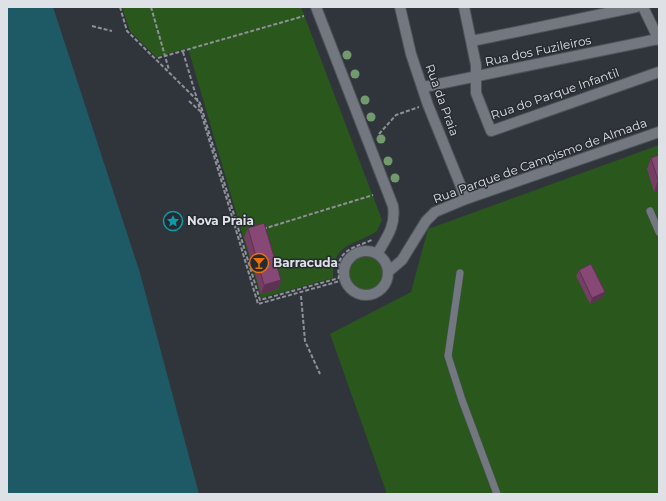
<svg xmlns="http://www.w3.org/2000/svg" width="666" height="501" font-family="Montserrat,sans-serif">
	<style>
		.green { fill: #2a571c }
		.water { fill: #1d5a65 }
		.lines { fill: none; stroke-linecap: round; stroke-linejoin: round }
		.lane-casing { stroke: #4f5359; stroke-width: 8 }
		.street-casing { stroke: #4f5359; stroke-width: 12 }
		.path { stroke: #8e9197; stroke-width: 2; stroke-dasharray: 4 2; stroke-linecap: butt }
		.lane { stroke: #737880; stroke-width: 7 }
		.street { stroke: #737880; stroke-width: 10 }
		.tree { fill: #729a6c }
		.wall { fill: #743e65 }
		.shaded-wall { fill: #5e3252 }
		.building { fill: #874875; stroke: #5e3252 }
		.labels { text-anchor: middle; stroke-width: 3; stroke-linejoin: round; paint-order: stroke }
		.street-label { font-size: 12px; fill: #dee1e5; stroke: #262b31 }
		.poi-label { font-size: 12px; font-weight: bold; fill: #dee1e5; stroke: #262b31; text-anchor: start }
	</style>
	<rect width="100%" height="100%" fill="#30353c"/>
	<path class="green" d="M122,7H301L382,220L377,231C355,246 332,242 333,278L261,298L188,48L156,57L130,31Z
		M659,145V494H387L330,334L411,292L428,229Z
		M349 273a17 17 0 1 1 34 0a17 17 0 1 1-34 0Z"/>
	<path class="water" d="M7,7H53L140,273L199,494H7Z"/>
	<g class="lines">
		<g class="lane-casing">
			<path id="lane" d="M650,211L659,232
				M460,273L448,356L462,400L497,494"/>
		</g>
		<g class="street-casing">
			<path id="street" d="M316,7L393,206C396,226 387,237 377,254
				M400,7L411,54L428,105L466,199
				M464,7L476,65V93L491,131L659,72
				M643,7L659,40
				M472,41L636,7
				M424,87L658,39
				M344 273a22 22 0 1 1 44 0a22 22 0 1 1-44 0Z
				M388,272L402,260L426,221L435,212L466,199L659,132"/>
		</g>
		<path class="path" d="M120,7L127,31L200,103L260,300L339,278C335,250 351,249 372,240
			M151,7L169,70
			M92,26L112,31
			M183,52L258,304L340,281
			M158,58L304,16
			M189,101L200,111
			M379,134L396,115L419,107
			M263,229L373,195
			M301,296L305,341L320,374"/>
		<use href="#lane" class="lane"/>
		<use href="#street" class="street"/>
	</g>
	<g class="tree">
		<circle cx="347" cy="55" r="4.5"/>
		<circle cx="355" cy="74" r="4.5"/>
		<circle cx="365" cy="100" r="4.5"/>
		<circle cx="371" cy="117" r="4.5"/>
		<circle cx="381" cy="139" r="4.5"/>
		<circle cx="388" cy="161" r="4.5"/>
		<circle cx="395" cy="178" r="4.5"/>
	</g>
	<path class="wall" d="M659,155V190L654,192L647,169L651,158Z
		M248,228L281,280L278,289L261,294L244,237Z
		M579,270L602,298L590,304L576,276Z"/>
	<path class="shaded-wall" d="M658,180H659V190L654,192Z
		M281,280L278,289L261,294L264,285Z
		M605,292L602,298L590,304L592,298Z"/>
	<path class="building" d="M659,155V180H658L651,158Z
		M264,223L281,280L264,285L248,228Z
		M591,264L605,292L592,298L579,270Z"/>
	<defs>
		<g id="sight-ring" transform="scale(1)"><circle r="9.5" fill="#262b31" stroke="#0f9aa8" stroke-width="1.5"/><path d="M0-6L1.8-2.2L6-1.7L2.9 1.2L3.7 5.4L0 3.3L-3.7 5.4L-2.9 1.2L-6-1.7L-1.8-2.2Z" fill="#0f9aa8"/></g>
		<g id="bar-ring" transform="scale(1)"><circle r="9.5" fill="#262b31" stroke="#e8710a" stroke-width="1.5"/><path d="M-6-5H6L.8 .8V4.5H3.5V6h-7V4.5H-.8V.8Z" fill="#e8710a"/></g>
	</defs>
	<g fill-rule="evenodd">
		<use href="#sight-ring" x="173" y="221"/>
		<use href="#bar-ring" x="259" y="263"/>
	</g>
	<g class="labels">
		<g class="street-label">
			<text transform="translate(538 51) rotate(-12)" y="4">Rua dos Fuzileiros</text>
			<text transform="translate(555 94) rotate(-19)" y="4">Rua do Parque Infantil</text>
			<text transform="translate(442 100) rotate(70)" y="4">Rua da Praia</text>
			<text transform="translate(540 161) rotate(-20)" y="4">Rua Parque de Campismo de Almada</text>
		</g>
		<g class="poi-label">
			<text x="187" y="225">Nova Praia</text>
			<text x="273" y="267">Barracuda</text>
		</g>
	</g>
	<rect width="666" height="501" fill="none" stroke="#dee1e5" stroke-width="16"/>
</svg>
